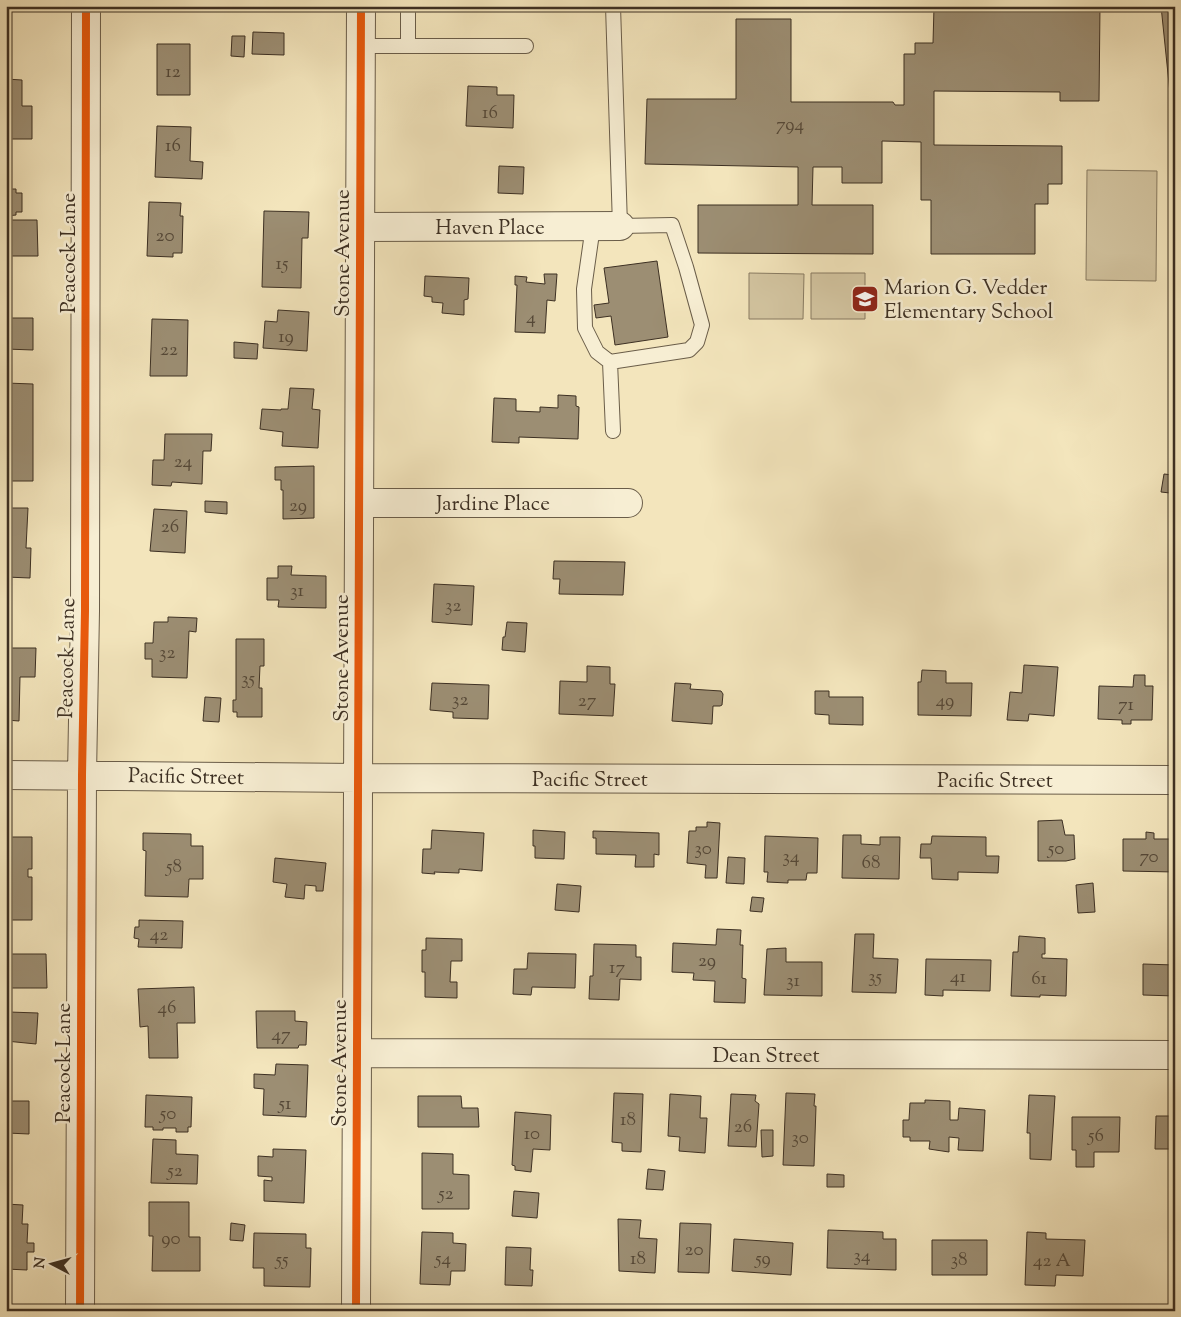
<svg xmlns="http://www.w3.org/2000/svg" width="1181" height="1317" font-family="'Sorts Mill Goudy',serif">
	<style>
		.green { fill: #d4c6a2; stroke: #887b62 }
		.building { fill: #9c8e73; stroke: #3d3023 }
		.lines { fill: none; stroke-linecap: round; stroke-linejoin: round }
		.lane-casing { stroke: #6a5d49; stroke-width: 16 }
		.street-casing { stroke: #6a5d49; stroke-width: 30 }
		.lane { stroke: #f7eed3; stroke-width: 14 }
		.street { stroke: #f7eed3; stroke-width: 28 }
		.cycleway-casing { stroke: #f7eed3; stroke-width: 11 }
		.cycleway { stroke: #e8590c; stroke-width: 8 }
		.labels { text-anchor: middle; stroke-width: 5; stroke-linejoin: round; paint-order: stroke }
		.number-label { font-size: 19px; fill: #554837 }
		.street-label { font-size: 21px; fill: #3d3023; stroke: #f7eed3 }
		.poi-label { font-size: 21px; fill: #3d3023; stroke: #f7eed3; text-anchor: start }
	</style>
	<rect width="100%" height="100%" fill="#f3e5bc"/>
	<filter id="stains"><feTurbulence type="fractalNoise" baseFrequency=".004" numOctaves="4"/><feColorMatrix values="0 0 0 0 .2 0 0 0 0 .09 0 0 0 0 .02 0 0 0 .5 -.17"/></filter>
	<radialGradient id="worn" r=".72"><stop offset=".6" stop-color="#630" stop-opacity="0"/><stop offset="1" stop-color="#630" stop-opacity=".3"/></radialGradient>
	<path class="green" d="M1087,170L1157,171L1156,281L1086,280Z
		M749,273L804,274L803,319H749Z
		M811,273H865V319H811Z"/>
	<path class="building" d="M1060,6H1100L1099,101H1060V92L934,91V145L1062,146V184H1048V204H1035V254H931V200H921V142L882,141V183H842V167H813L812,205H873V254L698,253V205H798V167L645,164L647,99H736V19H791V102H893L895,105H904V54H915V43H933L934,7L1061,8Z
		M1161,6H1175V142Z
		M253,32L284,33V55L252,54Z
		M232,36H245L244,57L231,56Z
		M157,44H190V95H157Z
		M6,79L22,80V106H32V139H6Z
		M468,86L497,87V95H514L513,128L466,126Z
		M157,126L191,127L190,161L203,162L202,179L155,177Z
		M499,166L524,167L523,194L498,193Z
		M6,189H16V193H22V212H16V215L6,216Z
		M149,202L181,203L180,216H183L182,253H173V257L147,256Z
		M264,211L309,212L308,238H302L301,288L262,287Z
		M6,220H37L38,256H6Z
		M657,261L668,337L615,345L611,316L596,318L594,305L609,303L604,268Z
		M544,274H557L555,301L547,300L545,333L515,332L517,285H515V276L527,277L526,282L545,284Z
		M425,276L469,278L468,299L464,300V315L442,313L443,303L432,302V297L424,296Z
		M278,310L309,312L307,351L263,348L265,321L277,322Z
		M6,318H33V350L6,349Z
		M152,319L188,320L187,376H150Z
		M234,342L258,344L257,359L234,358Z
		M6,383L33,384V481H6Z
		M290,388L314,389L312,409L320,410L318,448L282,446L283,432L260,429L262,409L281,410V409H288Z
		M558,395L576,396V406L579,407L578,439L519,437V443L492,442L494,398L516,399V411L540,412V407L558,408Z
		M165,434H212L211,451H203L202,484L172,482L171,486L152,485L153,460H164Z
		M314,466V518L283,519V490H281V480H275V467Z
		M1164,474L1173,475L1170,493L1161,492Z
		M205,501L227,502V514L205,512Z
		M6,508H28L26,548H31L30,578L6,577Z
		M154,509L187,511L185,553L150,551Z
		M554,561L625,562L623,595L559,594L560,579H553Z
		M278,566H292L291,575L326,576V608L278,607L279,600H267V578H278Z
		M434,584L474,586L472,625L432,622Z
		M168,617L197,618L196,632L189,631L187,678L152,677V659H145V643H153L154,622H168Z
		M507,622L527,623L525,652L502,650L503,637H505Z
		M236,639H264V666H260L259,688H262V717H237V712H233V700H236Z
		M6,648H36L35,677H20L19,721L6,720Z
		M1024,665L1058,667L1054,716L1029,714L1028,721L1007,720L1010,692L1022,693Z
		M587,666L610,667V684H615L613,716L559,714L560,681L587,682Z
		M922,670L946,671V683H972L971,716L918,715V682H921Z
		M1134,675H1145V686H1153L1152,720H1131V724H1122V720L1098,719L1099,686L1133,687Z
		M432,683L489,685L488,719L453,718V712L430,710Z
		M675,683L691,684L690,689L721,691L723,694L722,705L720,706H713L712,724L672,721Z
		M815,691H829V697H863V725L829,724V715L815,714Z
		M205,697L221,698L219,722L203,721Z
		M1062,820L1065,835H1074L1075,859L1066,861H1038V821Z
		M707,822L720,823L717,878H705L706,865L687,863L689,831H696V827H707Z
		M432,830L484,833L482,871L459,869V873L434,872L435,874L422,873L423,849H431Z
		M533,830L565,832L564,859L535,858V846H533Z
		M593,831L659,833V855L654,854V867H635L636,855L596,854V838H593Z
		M1146,832L1154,833V839H1175V872L1123,871V839H1146Z
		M143,833L191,834V846H203V879H189L188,897L145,896L146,851L143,850Z
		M843,835H861V844L880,845V837H900L899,879L842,878Z
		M765,836L818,838L817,873H807L806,880H788V883L767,882L768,872H764Z
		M932,836L986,837V856H999L998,873L958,872V880L932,879L931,858H920L921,844H931Z
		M6,837H32V869H28V877H32V920H6Z
		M728,857L745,858L744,884L726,883Z
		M275,858L326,863L323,891H316V886L305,885L304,899L285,897L287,884L273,882Z
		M1093,883L1095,912L1078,913L1076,885Z
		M557,884L581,886L579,912L555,910Z
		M752,897L764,898L762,912L750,911Z
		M139,920L183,921L182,948L138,947L139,939L134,938L135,927H139Z
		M717,929L741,930L740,945H743L742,978L746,979L745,1003L714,1002L715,981L693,980L694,973L672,972L673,943L716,945Z
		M855,934H874L873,958L898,959L896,993L852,992Z
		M1019,936L1045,938V954H1042V958L1067,959L1066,996L1040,995V997L1011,996L1013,952H1018Z
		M426,938L462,939V961H451L450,982H457V998L425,997V972H422V950H426Z
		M594,944L636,945V957H641V980L620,979L619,1000L589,999L590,976H593Z
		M786,948V962H822V996L764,995L767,949Z
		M528,953L576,954L575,988L532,987L531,995L513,994L514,969H527Z
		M6,954H46L47,988H6Z
		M926,959L991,960L990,991L943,990V996L925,995Z
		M1143,964L1175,965V996L1143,995Z
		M194,987L195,1023H177L178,1058H149L148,1026L140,1027L138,989Z
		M256,1011H295V1021L307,1022L306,1045H299L298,1048H257Z
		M9,1012L38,1013L36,1044L6,1041Z
		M276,1064L308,1065L306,1117L263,1115L264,1089L254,1088V1074L275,1075Z
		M614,1093L643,1094L641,1152L622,1151V1143L612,1142Z
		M786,1093L815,1094L814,1106H816L814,1166L783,1165Z
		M670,1094L701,1096L700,1118H707L705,1153L679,1151L680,1137L668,1136Z
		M731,1094L756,1095L755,1101L759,1104L756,1147L728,1146Z
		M146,1095L192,1097L191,1127H188V1132H176V1128H163V1130H153V1127H145Z
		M1029,1095L1055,1096L1051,1160L1030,1159V1133H1027Z
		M418,1096H461L462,1108H478L479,1127H418Z
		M925,1100L950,1101V1120H958L959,1108L985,1110L983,1151L958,1150L959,1138L949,1137V1152L929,1149L930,1141H910V1137H903V1120H909L910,1103H925Z
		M6,1101H29V1134L7,1133V1144H10V1170H6Z
		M515,1112L551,1115L550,1150L533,1149L531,1172L515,1170V1166L512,1165Z
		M1156,1116H1175V1149H1155Z
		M1072,1117H1120L1119,1152H1094V1167H1076V1150H1072Z
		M761,1130H773V1156L762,1157Z
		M153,1139L176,1140V1154L198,1155L197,1184L151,1183Z
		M273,1149L306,1150L304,1203L264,1201V1180L272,1181V1177L258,1176V1156L273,1157Z
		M422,1153L453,1154V1174L469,1175V1209H422Z
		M648,1169L665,1171L663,1190L646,1189Z
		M827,1174L844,1175V1187H827Z
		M514,1191L539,1193L537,1218L512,1216Z
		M149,1202H189V1237H200V1271H152L153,1236H149Z
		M6,1204L23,1205L22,1224H28L27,1243H34V1252H27V1270L6,1269Z
		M618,1219L641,1220L639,1238L657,1239L655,1273L619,1271Z
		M231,1223L245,1225L243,1241L230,1240Z
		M680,1223L711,1224L709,1273L678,1272Z
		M828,1230L883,1232V1239H896V1270L827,1268Z
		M422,1232L453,1233V1243L466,1244L465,1271H451L450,1285L420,1284Z
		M1027,1232L1046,1233V1239L1085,1240L1083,1276L1056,1275L1055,1286L1025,1285Z
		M254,1233L306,1234V1248H311L310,1287L264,1286V1268H253Z
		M734,1239L793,1243L791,1275L732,1271Z
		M932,1240H987V1275H932Z
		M506,1247L531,1248L530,1270H533L532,1286L505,1285Z"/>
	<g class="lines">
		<g class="lane-casing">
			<path id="lane" d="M360,46H526
				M408,46V6
				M593,226L584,289L585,328L597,352L610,362L689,350L697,342L702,325L686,267L672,225L620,226L613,6
				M610,362L613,431"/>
		</g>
		<g class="street-casing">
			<path id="street" d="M359,227L620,226
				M359,503H628
				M6,775L358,778L1175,780
				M357,1053L1175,1055
				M80,1311L82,775L85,611L86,6
				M356,1311L361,6"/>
		</g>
		<use href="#lane" class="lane"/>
		<use href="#street" class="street"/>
		<g class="cycleway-casing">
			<path id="cycleway" d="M80,1311L82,775L85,611L86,6
				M356,1311L361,6"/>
		</g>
		<use href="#cycleway" class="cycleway"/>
	</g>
	<defs>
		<g id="school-square" transform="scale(1.4375)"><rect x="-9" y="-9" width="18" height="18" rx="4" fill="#8f2418" stroke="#f7eed3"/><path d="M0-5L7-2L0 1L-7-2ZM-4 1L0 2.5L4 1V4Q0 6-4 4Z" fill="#fff"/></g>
	</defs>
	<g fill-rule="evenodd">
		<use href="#school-square" x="865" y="299"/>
	</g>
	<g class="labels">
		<g class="number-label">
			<text x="173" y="77">12</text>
			<text x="490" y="118">16</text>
			<text x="790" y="130">794</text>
			<text x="173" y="151">16</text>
			<text x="165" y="241">20</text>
			<text x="282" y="269">15</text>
			<text x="531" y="323">4</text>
			<text x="286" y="342">19</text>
			<text x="169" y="355">22</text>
			<text x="183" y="467">24</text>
			<text x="298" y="511">29</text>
			<text x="170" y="532">26</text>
			<text x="297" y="596">31</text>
			<text x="453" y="611">32</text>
			<text x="167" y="658">32</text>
			<text x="248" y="684">35</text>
			<text x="460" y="705">32</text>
			<text x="587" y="706">27</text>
			<text x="945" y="706">49</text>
			<text x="1126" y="710">71</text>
			<text x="703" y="854">30</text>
			<text x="1056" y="854">50</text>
			<text x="791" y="862">34</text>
			<text x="1149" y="862">70</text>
			<text x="871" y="868">68</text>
			<text x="174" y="872">58</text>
			<text x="159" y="940">42</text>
			<text x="707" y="966">29</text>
			<text x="617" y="973">17</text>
			<text x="875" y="982">35</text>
			<text x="958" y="982">41</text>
			<text x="1039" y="984">61</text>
			<text x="793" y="986">31</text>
			<text x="167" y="1013">46</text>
			<text x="281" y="1040">47</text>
			<text x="285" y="1109">51</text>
			<text x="168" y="1119">50</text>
			<text x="628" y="1125">18</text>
			<text x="743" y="1132">26</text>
			<text x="532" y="1139">10</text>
			<text x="1096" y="1141">56</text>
			<text x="800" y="1143">30</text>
			<text x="175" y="1176">52</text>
			<text x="446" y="1199">52</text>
			<text x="171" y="1244">90</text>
			<text x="694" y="1255">20</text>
			<text x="862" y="1261">34</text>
			<text x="443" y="1264">54</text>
			<text x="638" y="1264">18</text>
			<text x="763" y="1264">59</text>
			<text x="282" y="1265">55</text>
			<text x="959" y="1265">38</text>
			<text x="1052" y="1266">42 A</text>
		</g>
		<g class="street-label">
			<text x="490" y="234">Haven Place</text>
			<text transform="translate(68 253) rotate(-90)" y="7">Peacock Lane</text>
			<text transform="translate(342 253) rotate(-90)" y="7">Stone Avenue</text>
			<text x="493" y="510">Jardine Place</text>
			<text transform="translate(66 658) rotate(-89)" y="7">Peacock Lane</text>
			<text transform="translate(341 658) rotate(-90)" y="7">Stone Avenue</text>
			<text transform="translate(186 776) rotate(1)" y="7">Pacific Street</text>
			<text x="590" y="786">Pacific Street</text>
			<text x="995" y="787">Pacific Street</text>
			<text x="766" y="1062">Dean Street</text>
			<text transform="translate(63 1063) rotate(-90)" y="7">Peacock Lane</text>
			<text transform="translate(339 1063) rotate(-90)" y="7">Stone Avenue</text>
		</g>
		<g class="poi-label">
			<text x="884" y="294">Marion G. Vedder<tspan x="884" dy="24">Elementary School</tspan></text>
		</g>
	</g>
	<rect width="1181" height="1317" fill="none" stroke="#f3e5bc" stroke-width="25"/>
	<rect x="8" y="8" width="1166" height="1302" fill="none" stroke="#3d3023" stroke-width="2.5"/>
	<rect x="12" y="12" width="1156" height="1292" fill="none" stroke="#3d3023"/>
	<g transform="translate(52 1264) rotate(276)" stroke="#f7eed3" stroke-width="4" paint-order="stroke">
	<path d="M0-4L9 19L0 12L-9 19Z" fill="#3d3023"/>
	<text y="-8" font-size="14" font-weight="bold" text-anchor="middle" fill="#3d3023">N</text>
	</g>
	<rect width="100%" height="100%" filter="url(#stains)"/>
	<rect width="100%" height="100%" fill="url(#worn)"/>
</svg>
